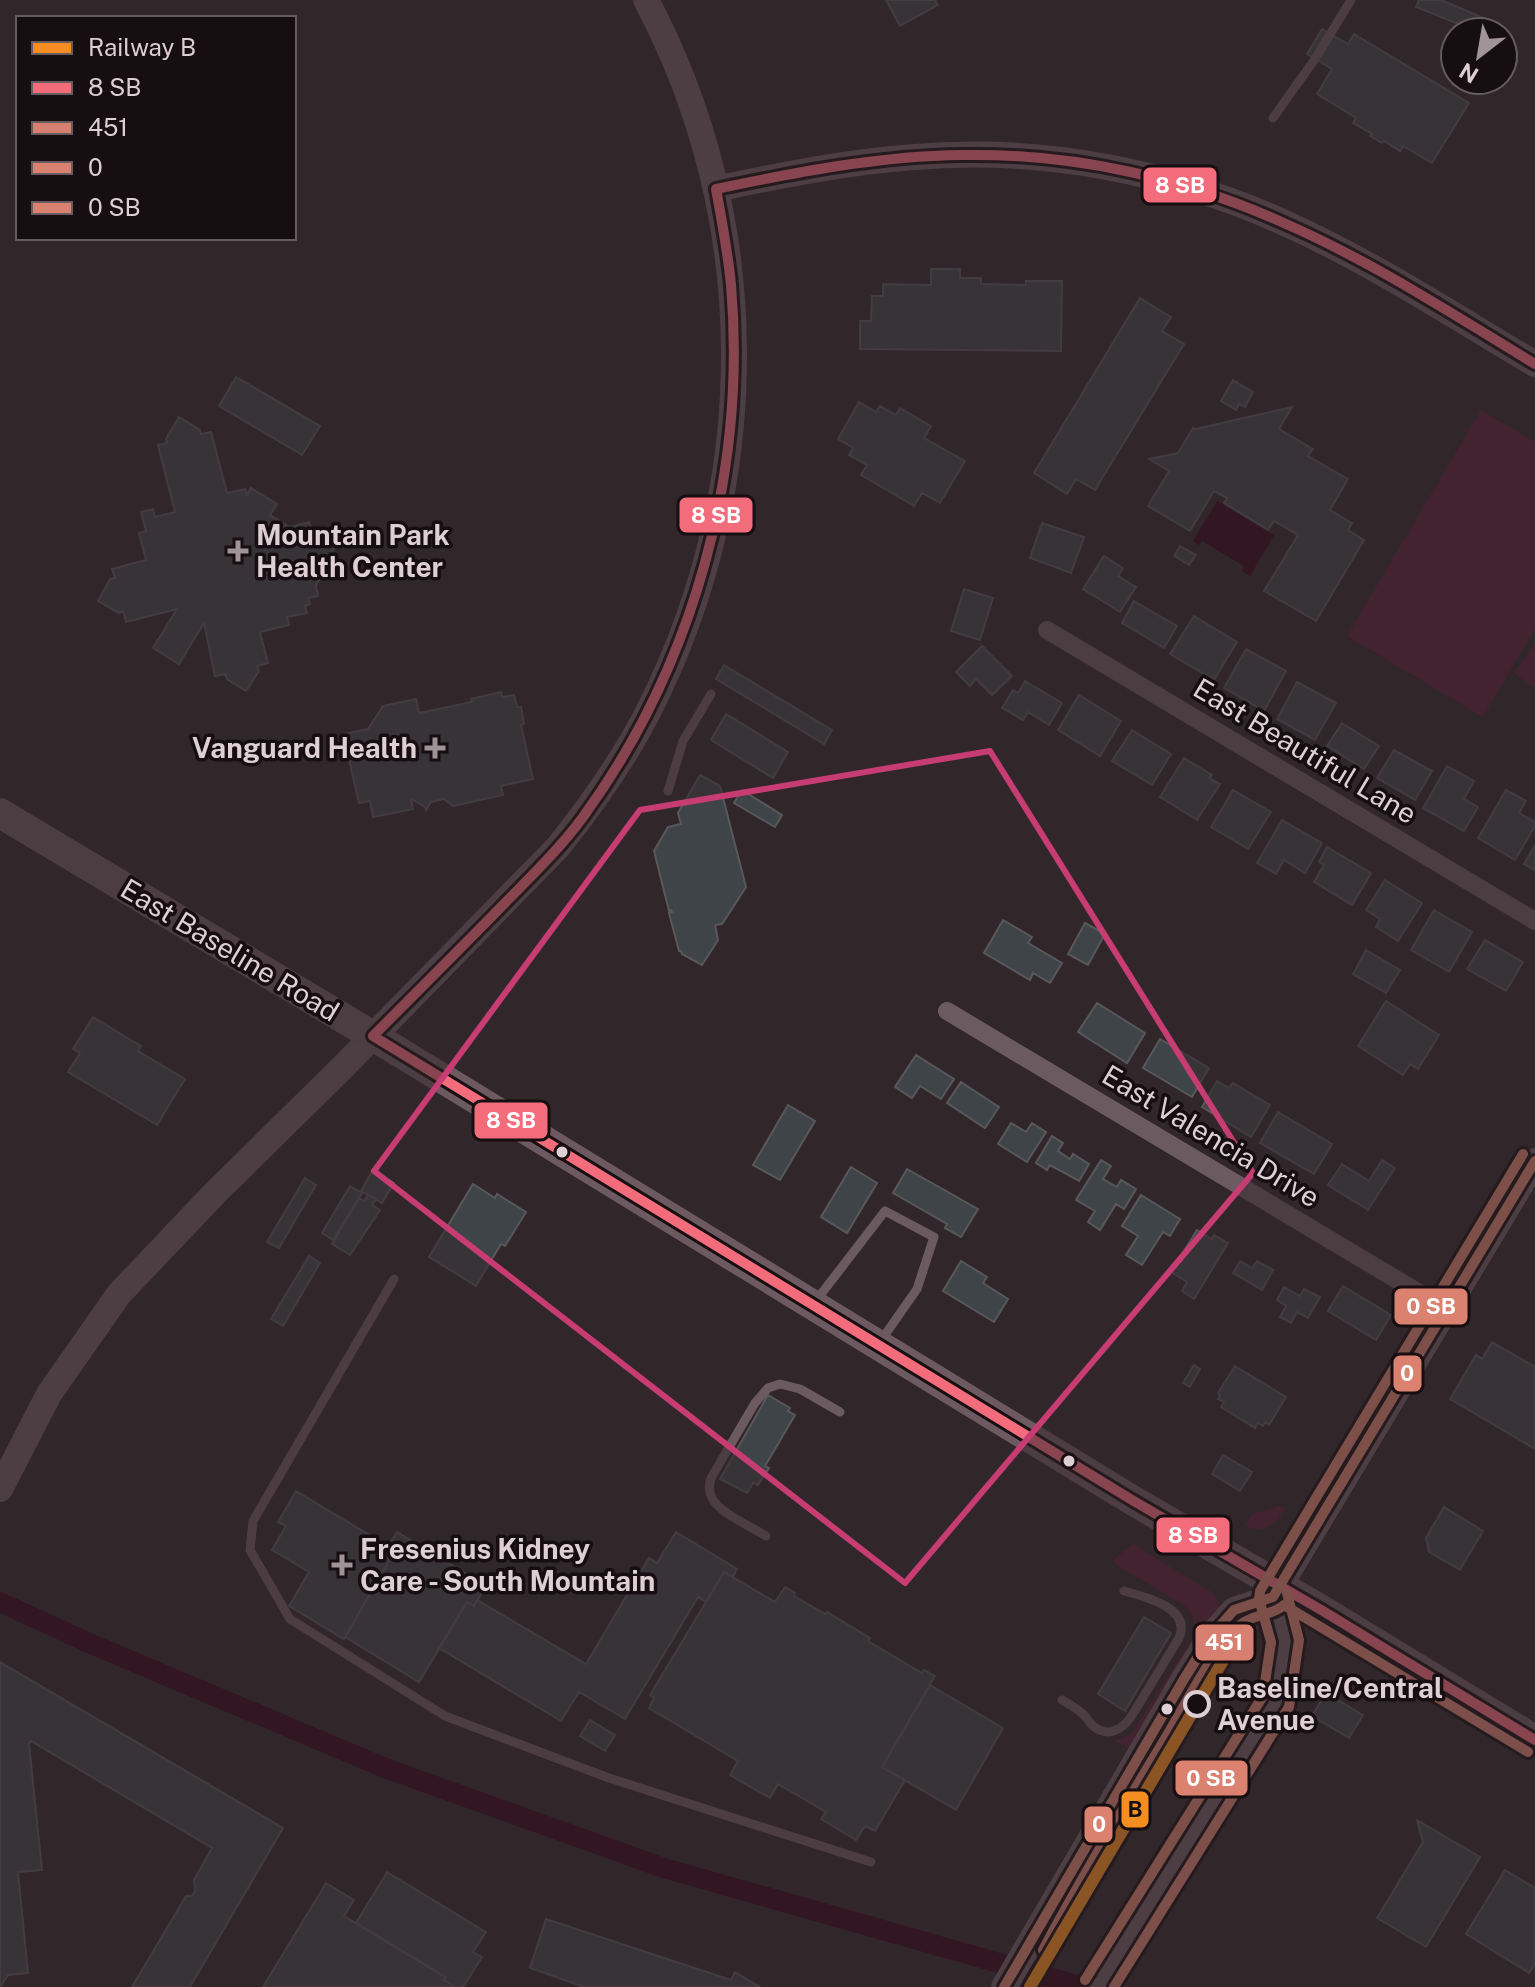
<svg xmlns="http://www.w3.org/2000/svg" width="1535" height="1987" font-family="'Public Sans',sans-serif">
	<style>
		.green { fill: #592136 }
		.water { fill: #330418 }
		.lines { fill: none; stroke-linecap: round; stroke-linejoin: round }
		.canal { stroke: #330418; stroke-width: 20 }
		.building { fill: #3f4448; stroke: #58585b; stroke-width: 2 }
		.lane { stroke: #6b5a5f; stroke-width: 9 }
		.street { stroke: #6b5a5f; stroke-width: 18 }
		.secondary { stroke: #6e5c61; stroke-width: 26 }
		.primary { stroke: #6d5a60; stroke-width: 30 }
		.bus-1-casing { stroke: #170e11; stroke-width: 16 }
		.bus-2-casing { stroke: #170e11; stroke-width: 16 }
		.bus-3-casing { stroke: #170e11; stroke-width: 16 }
		.bus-4-casing { stroke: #170e11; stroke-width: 16 }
		.bus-1 { stroke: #f36c7c; stroke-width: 10 }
		.bus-2 { stroke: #d78071; stroke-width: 10 }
		.bus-3 { stroke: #da8170; stroke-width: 10 }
		.bus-4 { stroke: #da8170; stroke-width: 10 }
		.rail-1-casing { stroke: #170e11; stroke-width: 18 }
		.rail-1 { stroke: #f58d20; stroke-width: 12 }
		.marked { fill: none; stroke: #c73d73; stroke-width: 6; stroke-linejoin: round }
		.poi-dot { fill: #a19498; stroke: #170e11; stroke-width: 3 }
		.bus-dot { fill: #ddcfd3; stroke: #170e11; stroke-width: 3 }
		.stop-dot { fill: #170e11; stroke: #ddcfd3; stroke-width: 4 }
		.labels { text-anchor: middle; stroke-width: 7; stroke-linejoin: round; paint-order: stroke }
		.poi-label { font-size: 28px; font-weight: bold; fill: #ddcfd3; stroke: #170e11; text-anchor: start }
		.street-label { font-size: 28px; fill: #ddcfd3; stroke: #170e11 }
		.stop-label { font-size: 28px; font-weight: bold; fill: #ddcfd3; stroke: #170e11; text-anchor: start }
		.line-badge { stroke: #170e11; stroke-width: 3 }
		.badge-label { font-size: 22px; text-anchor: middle; font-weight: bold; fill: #fff }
		.pale-badge-label { font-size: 22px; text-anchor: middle; font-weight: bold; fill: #111 }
	</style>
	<rect width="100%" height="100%" fill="#312629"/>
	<path class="green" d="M1481,410L1535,442V629L1483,717L1347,636Z
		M1535,643V688L1514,673Z
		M1280,1506L1286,1507C1276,1524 1265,1535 1245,1526L1252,1514Z
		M1133,1544L1210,1591L1215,1595L1219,1608L1139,1753L1115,1741L1128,1736L1134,1730L1193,1637C1197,1624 1194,1616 1185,1606L1115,1564L1113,1560Z"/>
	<path class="water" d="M1217,501L1274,535L1250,576L1242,571L1244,566L1202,541L1199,545L1193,541Z"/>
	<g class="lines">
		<path class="canal" d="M0,1602L89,1643L385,1768L664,1868L1084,1987"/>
	</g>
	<path class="building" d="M886,0H935L938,5L900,26Z
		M1419,0H1441L1491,21L1487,32H1478L1416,7Z
		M1322,29L1348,44L1354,34L1469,103L1432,163L1403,146L1400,151L1384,141L1382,143L1370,136L1372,134L1353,123L1356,118L1317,94L1332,69L1307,54Z
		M931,269H960V278H981V284L1026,285V281H1062L1061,351L860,349V321H871L872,296H883V284L931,285Z
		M1140,298L1171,317L1162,331L1184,344L1095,490L1076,479L1067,494L1034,473Z
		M236,377L320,426L302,455L219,406Z
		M1233,380L1253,392L1245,407L1239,404L1236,410L1221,401Z
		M859,402L876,412L880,406L896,415L900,408L931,426L924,438L965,461L940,503L922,493L914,506L861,475L867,465L849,455L853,448L838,439Z
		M1292,407L1279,429L1313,449L1308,456L1348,479L1330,510L1352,523L1348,530L1364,540L1316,621L1264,591L1298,535L1274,521L1268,530L1224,503L1227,498L1214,491L1190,531L1148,506L1169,471L1149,459L1178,453L1193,428L1196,429Z
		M179,417L200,430L201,434L211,432L227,493L245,489L247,495L251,488L277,504L270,515L290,527L309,522L312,530L316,529L338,542L325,564L320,565L322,574L316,586L318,596L308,598L310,604L305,606L307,613L287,617L289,625L260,632L268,663L257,666L259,671L246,691L227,679L225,674L215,676L204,623L179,664L153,648L177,609L126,622L123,611L119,613L98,601L110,579L115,578L112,569L146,560L139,533L146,531L141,512L153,509L155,517L175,512L158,445L167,443L166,439Z
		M1042,523L1084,537L1071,573L1030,558Z
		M1180,546L1196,555L1189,565L1174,556Z
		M1104,556L1123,568L1118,576L1136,587L1120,612L1083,589Z
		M964,589L993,598L980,640L951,631Z
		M1134,601L1177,626L1164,648L1122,623Z
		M1194,616L1237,642L1214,680L1170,654Z
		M982,646L1012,676L992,695L976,679L970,686L956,672Z
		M1246,649L1286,671L1264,711L1224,688Z
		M724,665L832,730L824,744L716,679Z
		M1025,681L1062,703L1049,725L1028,712L1023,720L1002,708L1013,690L1018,693Z
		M1297,682L1336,703L1315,740L1277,719Z
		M501,692L502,697L514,695L517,707H521L524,724L521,725L533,779L501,786L503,795L453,806L444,799L431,802L426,810L425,807L411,799L413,809L373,817L370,801L359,803L348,755H346L343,742H346L344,734L368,729L383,706L416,699L419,713L472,702L471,699Z
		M1079,695L1121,721L1100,756L1058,730Z
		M726,714L788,752L773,778L711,740Z
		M1342,723L1379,746L1364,769L1327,746Z
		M1132,730L1171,754L1152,785L1112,761Z
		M1394,750L1432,771L1415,800L1377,778Z
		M1184,758L1212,775L1209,778L1220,784L1197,820L1160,797Z
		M1447,766L1474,781L1464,799L1478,807L1464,831L1423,808Z
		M700,775L720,786L746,887L722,924L715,925L718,940L702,965L682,954L681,951H679L669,913L672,912L671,910L669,911L654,851L668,827L681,824L678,813Z
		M742,790L782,815L775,827L734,803Z
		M1233,790L1271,812L1248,849L1211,827Z
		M1506,790L1526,801L1519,813L1535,822V826L1515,860L1478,838Z
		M1282,820L1322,843L1305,873L1284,860L1276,874L1257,863Z
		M1535,845V870L1524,864Z
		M1327,847L1371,873L1352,905L1314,882L1324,865L1319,862Z
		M1385,880L1422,903L1398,941L1376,927L1380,919L1366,910Z
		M1434,910L1472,932L1449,972L1411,950Z
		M1003,920L1032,937L1028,943L1062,963L1050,983L1033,973L1030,980L984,953Z
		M1085,923L1105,934L1088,965L1068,954Z
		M1485,940L1523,962L1506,991L1467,969Z
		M1366,950L1400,970L1386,993L1353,974Z
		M1386,1001L1439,1035L1418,1069L1410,1064L1403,1075L1358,1046Z
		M1097,1003L1145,1033L1127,1063L1078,1032Z
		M93,1017L141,1046L138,1051L185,1079L157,1125L68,1072L80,1053L73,1049Z
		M1160,1039L1209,1068L1192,1097L1143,1068Z
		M916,1055L954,1079L941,1099L920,1086L912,1098L895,1087Z
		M1217,1081L1229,1088L1233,1083L1270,1105L1251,1137L1202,1107Z
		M961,1082L999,1107L985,1128L947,1103Z
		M788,1105L815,1121L780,1180L753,1165Z
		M1278,1112L1332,1144L1314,1174L1260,1143Z
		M1011,1123L1026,1132L1032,1123L1046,1132L1027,1162L998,1144Z
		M1052,1136L1063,1143L1058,1151L1070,1159L1073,1154L1089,1164L1079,1181L1050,1165L1047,1170L1036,1163Z
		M1101,1160L1111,1166L1103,1179L1117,1187L1121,1180L1136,1189L1124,1209L1116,1204L1100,1230L1088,1222L1095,1211L1076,1200Z
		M1382,1160L1395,1168L1368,1210L1328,1185L1342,1164L1369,1181Z
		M851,1167L877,1183L847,1233L821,1217Z
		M907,1169L978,1209L961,1237L945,1228L947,1224L893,1193Z
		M373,1170L394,1183L382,1203L361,1191Z
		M305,1178L316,1185L279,1248L267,1242Z
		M473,1184L495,1198L497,1194L526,1212L505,1246L501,1244L476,1286L429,1257Z
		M350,1186L362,1193L333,1240L322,1233Z
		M368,1195L376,1199L372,1205L380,1210L350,1255L332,1244L359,1198L364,1201Z
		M1141,1195L1180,1219L1170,1236L1163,1232L1142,1265L1126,1255L1138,1236L1122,1226Z
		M1197,1230L1212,1239L1214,1235L1228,1243L1194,1299L1182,1291L1187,1282L1171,1272Z
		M309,1256L320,1263L283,1326L271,1319Z
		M961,1261L987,1277L983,1283L1008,1299L994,1322L943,1291Z
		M1240,1261L1252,1268L1257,1261L1273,1270L1262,1290L1233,1273Z
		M1343,1286L1391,1315L1376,1340L1328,1311Z
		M1284,1287L1300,1296L1304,1289L1320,1297L1308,1318L1297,1312L1291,1323L1280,1317L1286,1306L1277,1300Z
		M1492,1342L1535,1367V1449L1450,1399L1476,1355L1482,1359Z
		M1194,1365L1200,1369L1190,1387L1183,1383Z
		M1235,1366L1286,1397L1269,1425L1266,1422L1263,1426L1258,1423L1255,1428L1221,1407L1224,1402L1218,1399L1220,1395L1218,1393Z
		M768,1395L790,1408L788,1411L795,1415L765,1466L769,1468L758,1485L753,1483L747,1493L720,1479Z
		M1223,1455L1252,1472L1240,1491L1212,1474Z
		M296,1491L388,1546L383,1554L390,1559L344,1639L289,1606L309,1572L272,1550L286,1526L278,1522Z
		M1444,1507L1483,1531L1460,1570L1429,1552L1426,1538Z
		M397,1532L486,1586L474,1606L467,1602L419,1682L345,1637L390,1559L383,1554Z
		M676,1532L737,1569L733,1577L724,1572L706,1602L698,1597L625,1719L579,1692L561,1721L439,1648L467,1602L474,1606L477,1600L586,1664L649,1558L657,1563Z
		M724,1572L775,1602L785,1587L795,1593L794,1596L825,1614L827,1612L870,1638L868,1641L922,1673L924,1670L935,1676L882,1767L905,1780L875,1831L865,1826L856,1840L821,1819L826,1812L778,1784L770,1798L730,1775L738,1761L649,1708L654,1698L650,1695Z
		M1144,1617L1171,1633L1125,1711L1098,1694Z
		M0,1662L283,1828L190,1987H132L186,1896H192L195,1891L194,1880L212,1848L31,1741L29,1744L42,1870L18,1872L28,1973L8,1975L0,1987Z
		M930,1685L1003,1728L956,1810L882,1767Z
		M1326,1693L1363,1715L1349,1738L1312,1716Z
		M590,1720L615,1735L605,1751L580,1736Z
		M1417,1820L1480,1857L1426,1947L1377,1918L1423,1842Z
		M1505,1870L1535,1888V1964L1529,1973L1466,1934Z
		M387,1872L486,1932L473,1952L482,1957L463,1987H455L444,1980L445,1977L356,1923Z
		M326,1883L354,1900L344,1916L445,1977L444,1980L455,1987H263Z
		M546,1919L731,1980L735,1972L760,1987H584L530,1968Z"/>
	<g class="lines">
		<path class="lane" d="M1273,118L1315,59L1351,0
			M668,791L683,741L711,694
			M394,1279L253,1521L250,1550L290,1619L445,1716L609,1778L871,1862
			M815,1302L885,1211L934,1237L917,1289L880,1342
			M766,1536C752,1527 718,1512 712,1498C708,1491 709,1485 711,1478L755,1403L768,1388L780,1384L800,1389L840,1412
			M1062,1700C1069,1704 1078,1709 1084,1715C1087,1718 1089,1722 1092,1725C1106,1738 1121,1731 1131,1717L1179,1638C1192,1608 1146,1597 1124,1591"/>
		<path class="street" d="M1047,630L1535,921
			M947,1011L1446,1309"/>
		<path class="secondary" d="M716,189C782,175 847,162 914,157C1040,146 1171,171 1287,224C1373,263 1454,316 1535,364
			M0,1489L49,1394L119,1294L215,1193L342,1068L558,847C593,803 626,757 651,706C762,484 763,220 646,0
			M1004,1987L1184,1679L1211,1636L1234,1610L1273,1597L1535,1161
			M1097,1987L1276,1701L1285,1641L1273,1597"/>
		<path class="primary" d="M0,813L373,1036L1132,1500L1323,1611L1535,1740"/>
		<g class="bus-1-casing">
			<path id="bus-1" d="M1535,364C1454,315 1373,262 1286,224C1185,178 1074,153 962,155C879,156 797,172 716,189C722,221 728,253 731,285C747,472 694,665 583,817C559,850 529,878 501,907C459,950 416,993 373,1036L1132,1500L1323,1611L1535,1740"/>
		</g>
		<g class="bus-2-casing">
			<path id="bus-2" d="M1043,1950C1082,1876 1126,1804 1169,1732C1188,1700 1213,1649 1240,1625C1252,1614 1272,1616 1284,1605L1528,1752
				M1114,1987L1289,1707L1299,1640L1287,1593"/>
		</g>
		<g class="bus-3-casing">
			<path id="bus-3" d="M1004,1987L1184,1679L1211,1636L1234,1610L1273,1597L1535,1161"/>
		</g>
		<g class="bus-4-casing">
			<path id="bus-4" d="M1085,1980L1263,1696L1271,1642L1259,1599L1260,1591L1523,1154"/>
		</g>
		<use href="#bus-1" class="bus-1"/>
		<use href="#bus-2" class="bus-2"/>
		<use href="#bus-3" class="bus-3"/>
		<use href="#bus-4" class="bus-4"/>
		<g class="rail-1-casing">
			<path id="rail-1" d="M1030,1987L1240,1632"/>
		</g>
		<use href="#rail-1" class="rail-1"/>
	</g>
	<path d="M0 0H1535V1987H0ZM990,751L1253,1173L905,1583L374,1171L640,810Z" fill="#312629" fill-opacity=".55" fill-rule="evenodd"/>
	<path class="marked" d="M990,751L1253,1173L905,1583L374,1171L640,810Z"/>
	<g class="poi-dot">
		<path d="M234 539h8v8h8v8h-8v8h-8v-8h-8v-8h8z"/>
		<path d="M431 736h8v8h8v8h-8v8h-8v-8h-8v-8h8z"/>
		<path d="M338 1553h8v8h8v8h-8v8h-8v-8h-8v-8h8z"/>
	</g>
	<g class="bus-dot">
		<circle cx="562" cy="1152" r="7"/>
		<circle cx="1069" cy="1461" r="7"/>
		<circle cx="1167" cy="1709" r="7"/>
	</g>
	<circle class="stop-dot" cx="1197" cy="1704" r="12"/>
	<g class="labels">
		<g class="poi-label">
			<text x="256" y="545">Mountain Park<tspan x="256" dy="32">Health Center</tspan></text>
			<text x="417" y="758" text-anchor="end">Vanguard Health</text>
			<text x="360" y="1559">Fresenius Kidney<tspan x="360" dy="32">Care - South Mountain</tspan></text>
		</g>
		<g class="street-label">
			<text transform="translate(1305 751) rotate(31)" y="10">East Beautiful Lane</text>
			<text transform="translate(230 950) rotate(31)" y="10">East Baseline Road</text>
			<text transform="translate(1211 1136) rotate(31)" y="10">East Valencia Drive</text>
		</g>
		<g class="stop-label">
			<text x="1217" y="1698">Baseline/Central<tspan x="1217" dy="32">Avenue</tspan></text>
		</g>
	</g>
	<g class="line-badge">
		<rect x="1142" y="166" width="76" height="38" rx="8" fill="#f36c7c"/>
		<rect x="678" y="496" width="76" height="38" rx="8" fill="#f36c7c"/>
		<rect x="473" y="1101" width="76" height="39" rx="8" fill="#f36c7c"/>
		<rect x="1393" y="1287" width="76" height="39" rx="8" fill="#da8170"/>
		<rect x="1392" y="1354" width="31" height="39" rx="8" fill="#da8170"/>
		<rect x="1155" y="1516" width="76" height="38" rx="8" fill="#f36c7c"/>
		<rect x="1194" y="1623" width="61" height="39" rx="8" fill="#d78071"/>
		<rect x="1174" y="1759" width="75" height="38" rx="8" fill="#da8170"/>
		<rect x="1120" y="1790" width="30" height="39" rx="8" fill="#f58d20"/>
		<rect x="1083" y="1805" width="31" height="39" rx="8" fill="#da8170"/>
	</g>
	<g class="badge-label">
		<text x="1180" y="193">8 SB</text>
		<text x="716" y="523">8 SB</text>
		<text x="511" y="1128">8 SB</text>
		<text x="1431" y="1314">0 SB</text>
		<text x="1407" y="1381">0</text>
		<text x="1193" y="1543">8 SB</text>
		<text x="1224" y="1650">451</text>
		<text x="1211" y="1786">0 SB</text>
		<text x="1099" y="1832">0</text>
	</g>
	<g class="pale-badge-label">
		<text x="1135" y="1817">B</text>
	</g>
	<rect x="16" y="16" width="280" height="224" fill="#170e11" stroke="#665b5f" stroke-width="2"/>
	<rect x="32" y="42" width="40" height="12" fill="#f58d20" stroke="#665b5f" stroke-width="2"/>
	<text x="88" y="56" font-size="24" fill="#ddcfd3">Railway B</text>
	<rect x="32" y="82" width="40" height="12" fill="#f36c7c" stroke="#665b5f" stroke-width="2"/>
	<text x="88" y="96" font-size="24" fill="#ddcfd3">8 SB</text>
	<rect x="32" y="122" width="40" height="12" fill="#d78071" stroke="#665b5f" stroke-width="2"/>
	<text x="88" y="136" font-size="24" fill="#ddcfd3">451</text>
	<rect x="32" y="162" width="40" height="12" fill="#da8170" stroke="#665b5f" stroke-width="2"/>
	<text x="88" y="176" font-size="24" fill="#ddcfd3">0</text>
	<rect x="32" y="202" width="40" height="12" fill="#da8170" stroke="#665b5f" stroke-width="2"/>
	<text x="88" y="216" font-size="24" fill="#ddcfd3">0 SB</text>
	<g transform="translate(1479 56) rotate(211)"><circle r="38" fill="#170e11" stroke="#665b5f" stroke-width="2"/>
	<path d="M0-6L14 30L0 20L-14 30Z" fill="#a19498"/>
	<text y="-12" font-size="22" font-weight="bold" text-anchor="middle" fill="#ddcfd3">N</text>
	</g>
</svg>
